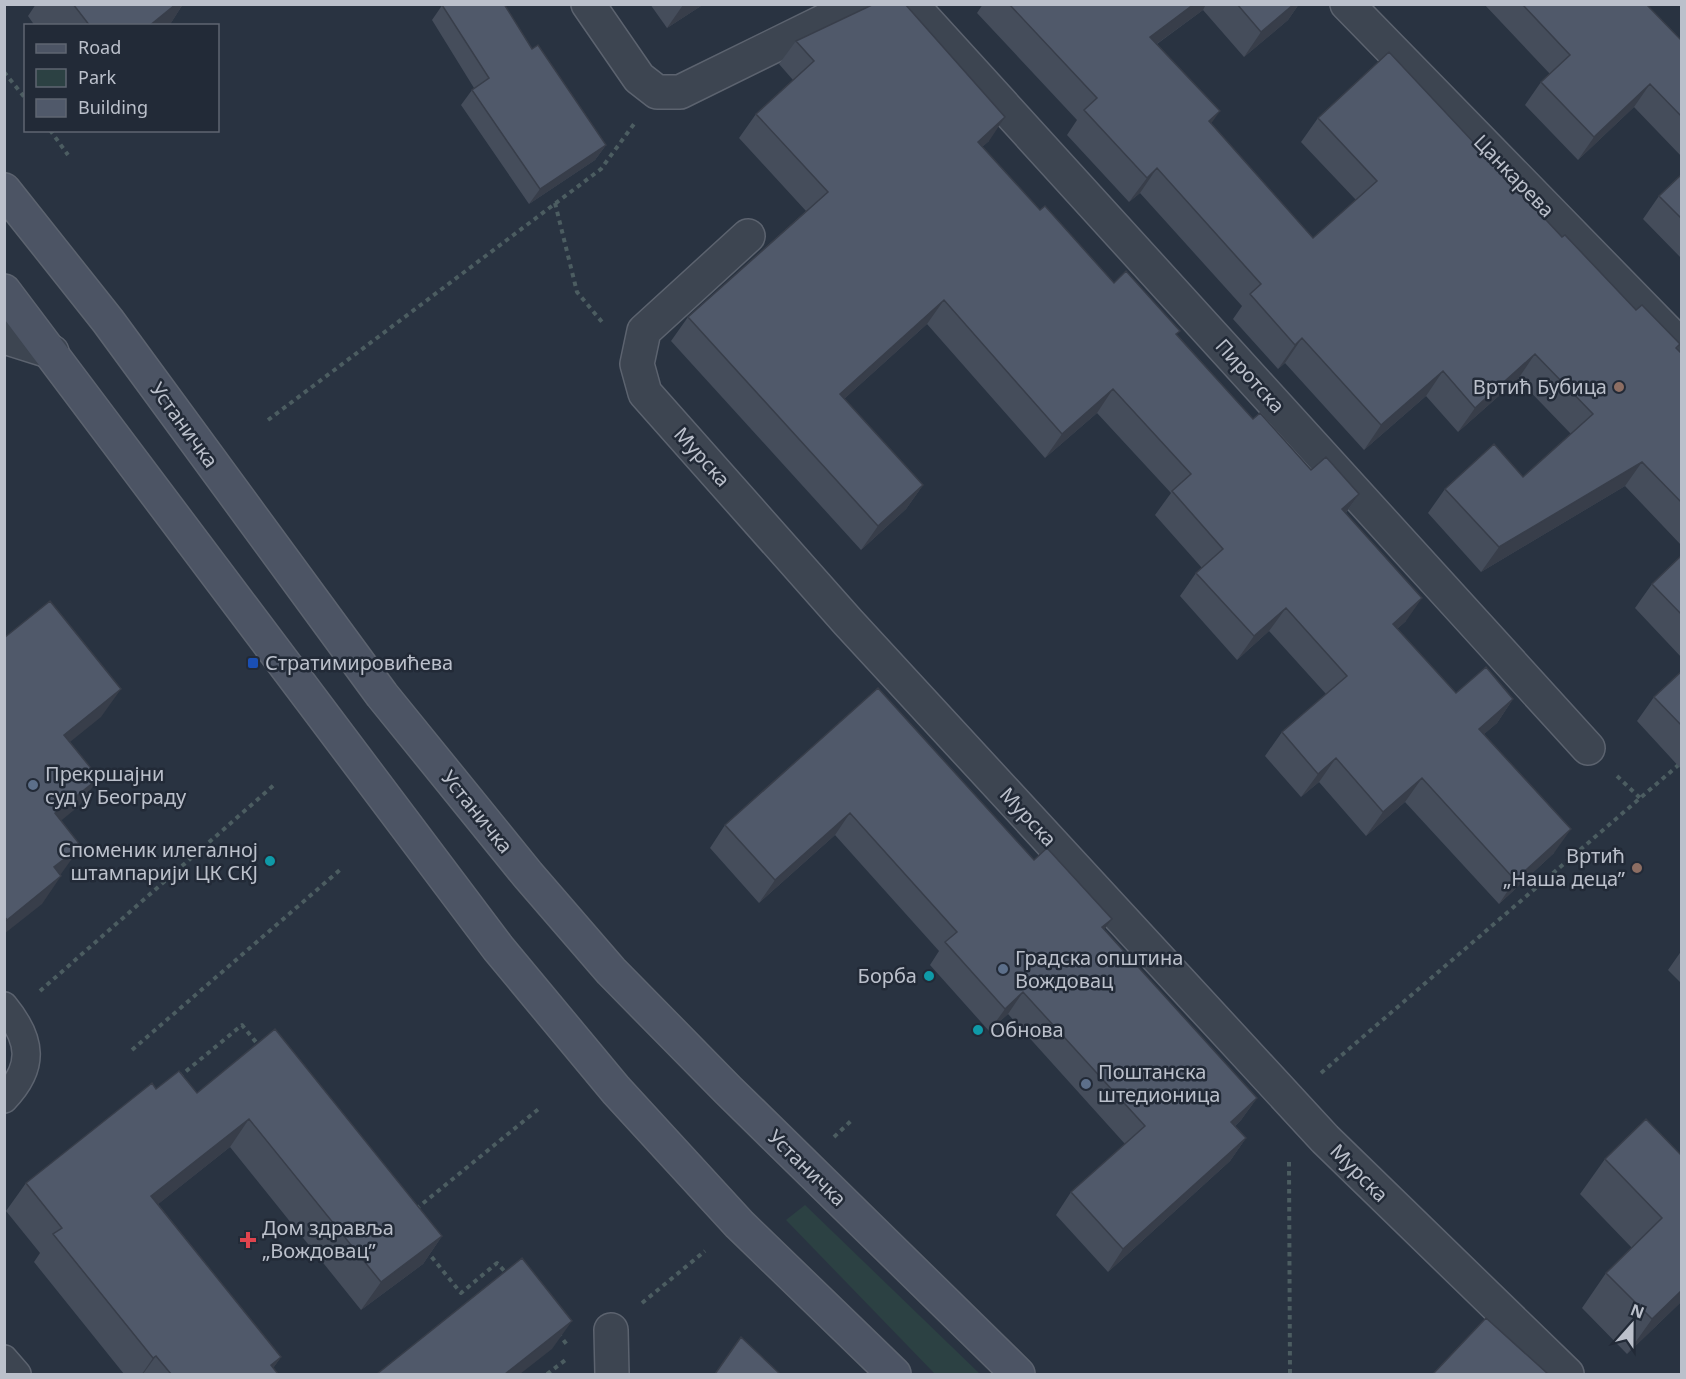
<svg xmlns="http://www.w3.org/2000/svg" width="1686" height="1379" font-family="'Noto Sans',sans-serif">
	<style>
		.green { fill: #2c4143 }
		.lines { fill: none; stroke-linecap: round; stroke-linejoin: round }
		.service-casing { stroke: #5c636f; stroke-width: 30 }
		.minor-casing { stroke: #5c636f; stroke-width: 36 }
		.secondary-casing { stroke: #5c636f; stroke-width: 36 }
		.path { stroke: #4c5d61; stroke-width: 4; stroke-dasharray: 4.5 4.5; stroke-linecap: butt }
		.service { stroke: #3d4551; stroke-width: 27 }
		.minor { stroke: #3d4551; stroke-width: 33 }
		.secondary { stroke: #4c5464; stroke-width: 33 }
		.wall { fill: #454d5b }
		.shaded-wall { fill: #383e4a }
		.building { fill: #50596a; stroke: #383e4a; stroke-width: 1.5 }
		.education-dot { fill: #8d6e63; stroke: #222a37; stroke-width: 2 }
		.transit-dot { fill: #1a4fb4; stroke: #222a37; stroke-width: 2 }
		.service-dot { fill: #5c6f8a; stroke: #222a37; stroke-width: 2 }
		.culture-dot { fill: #0f9aa8; stroke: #222a37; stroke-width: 2 }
		.health-dot { fill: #e0444e; stroke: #222a37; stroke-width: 2 }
		.labels { text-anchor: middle; stroke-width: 5; stroke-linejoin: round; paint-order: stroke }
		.street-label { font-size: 20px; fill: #bbc0cb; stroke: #222a37 }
		.poi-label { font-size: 20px; fill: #bbc0cb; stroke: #222a37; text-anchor: start }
	</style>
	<rect width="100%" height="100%" fill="#293341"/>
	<path class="green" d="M805,1205L980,1374H935L786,1220Z"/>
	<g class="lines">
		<g class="service-casing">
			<path id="service" d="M4,1006C32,1040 35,1067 4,1099
				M4,1359L17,1374"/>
		</g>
		<g class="minor-casing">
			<path id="minor" d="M588,4L639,78L657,92H680L859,4
				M911,4L1588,748
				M1347,4L1682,347
				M748,236L644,331L637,364L645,393L848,622L1325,1139L1567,1374
				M4,337L52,352
				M611,1330L612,1374"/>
		</g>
		<g class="secondary-casing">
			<path id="secondary" d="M4,190L108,321L382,695L528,875L611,971L728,1090L1018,1374
				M4,291L498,948L616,1090L739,1224L894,1374"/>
		</g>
		<path class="path" d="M4,72L26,99
			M50,130L68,155
			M555,203L577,292L602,322
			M268,420L601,169L634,124
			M1617,776L1640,798
			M40,991L274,785
			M132,1050L341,869
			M1321,1073L1682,762
			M179,1077L242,1025L260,1047
			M834,1137L853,1119
			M1289,1162L1290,1374
			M416,1209L541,1107
			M426,1250L461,1293L497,1263L508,1275
			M642,1303L705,1251
			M558,1333L568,1346
			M547,1374L568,1358"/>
		<use href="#service" class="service"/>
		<use href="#minor" class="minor"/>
		<use href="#secondary" class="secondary"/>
	</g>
	<path class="wall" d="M36,4H183L169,26H35L28,16Z
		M443,4L532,49L606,145L595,160L529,204L461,105L472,90L474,88L432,20Z
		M650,4H704L667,28Z
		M983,4H1299L1288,20L1244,57L1203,10L1157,44L1211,124L1313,238L1356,200L1301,142L1318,118L1562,237L1636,310L1680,344L1677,349L1682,354V546L1625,486L1481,572L1428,513L1445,489L1523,477L1571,434L1518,379L1458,432L1426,396L1364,450L1285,363L1278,369L1233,319L1242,306L1140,193L1129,202L1067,135L1077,120L977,13Z
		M1484,4H1646L1682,41V157L1634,107L1578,160L1525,105L1541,82L1550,74Z
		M796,41L989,141L982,147L1040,210L1114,283L1177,335L1253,419L1311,470L1359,494L1346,513L1406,621L1397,629L1456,693L1513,699L1497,723L1484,734L1554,853L1499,904L1405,802L1366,836L1319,782L1301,797L1265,756L1282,732L1326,694L1269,631L1237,660L1180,596L1196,573L1202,568L1155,515L1171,493L1097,413L1045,458L927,324L844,399L923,485L906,509L861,550L671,341L688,317L806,211L739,138L756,114L793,80L779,64Z
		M1682,174V259L1643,219L1659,196Z
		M1682,555V658L1635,608L1652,584Z
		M1682,671V770L1637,721L1654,697Z
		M878,688L1034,860L1104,929L1257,1098L1241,1120L1235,1126L1246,1138L1230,1161L1108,1272L1056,1215L1071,1192L1125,1144L1008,1014L989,1031L930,965L939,951L835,835L759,903L710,848L725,825Z
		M1682,950V984L1668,970Z
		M275,1029L442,1236L423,1264L361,1310L230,1147L158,1204L281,1357L273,1368L278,1374H124L34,1262L40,1253L6,1211L26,1183L156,1089L197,1093Z
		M1646,1119L1682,1301L1627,1354L1582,1308L1606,1273L1632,1248L1580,1194L1605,1159Z"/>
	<path class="shaded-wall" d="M176,4H183L169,26H149Z
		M684,4H704L667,28L683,5Z
		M1194,4H1206L1203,10L1133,61L1150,37Z
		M1294,4H1299L1288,20L1244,57L1261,32Z
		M1650,84L1634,107L1578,160L1594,137Z
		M1220,111L1203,135L1209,121Z
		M1005,117L989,141L961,165L978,142Z
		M606,145L595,160L529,204L540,189Z
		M1157,168L1140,193L1129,202L1147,178Z
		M944,300L927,324L823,418L840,394Z
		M1302,338L1285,363L1278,369L1295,345Z
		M1535,354L1518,379L1458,432L1475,408Z
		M1443,371L1426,396L1364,450L1381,425Z
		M1113,389L1097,413L1045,458L1062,434Z
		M1642,462L1625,486L1481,572L1499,547Z
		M923,485L906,509L861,550L878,526Z
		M1359,494L1342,518V509Z
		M1422,598L1406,621L1376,648L1393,624Z
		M1286,608L1269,631L1237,660L1254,636Z
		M121,689L101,717L44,763L64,735Z
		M1513,699L1497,723L1462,753L1479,729Z
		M1336,758L1319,782L1301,797L1318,774Z
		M99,778L79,806L35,842L55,813Z
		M1422,778L1405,802L1366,836L1383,812Z
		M850,813L835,835L759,903L775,880Z
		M1571,829L1554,853L1499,904L1515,880Z
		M81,846L61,874L34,896L54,867Z
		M61,876L42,904L4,934V924L7,920Z
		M1112,919L1096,941L1102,927Z
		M1023,992L1008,1014L989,1031L1005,1009Z
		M1257,1098L1241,1120L1215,1144L1231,1122Z
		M249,1119L230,1147L132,1225L151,1196Z
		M1246,1138L1230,1161L1108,1272L1123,1249Z
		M442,1236L423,1264L361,1310L381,1282Z
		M1682,1290V1301L1627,1354L1652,1319Z
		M572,1321L552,1349L520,1374H505Z
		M156,1356L143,1374H142L153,1358Z
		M281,1357L269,1374L271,1365Z"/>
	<path class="building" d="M73,4H176L149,26H90Z
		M504,4L532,49L538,45L606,145L540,189L472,90L489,78L442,5Z
		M874,4H905L1005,117L978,142L1040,210L1045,206L1114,283L1126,271L1180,331L1176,334L1253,419L1260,413L1311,470L1326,457L1359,494L1342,509L1422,598L1393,624L1456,693L1486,667L1513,699L1479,729L1571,829L1515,880L1422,778L1383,812L1336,758L1318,774L1282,732L1347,676L1286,608L1254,636L1196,573L1223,549L1172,491L1191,474L1113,389L1062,434L944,300L840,394L923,485L878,526L688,317L828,192L756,114L814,61L796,41Z
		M1009,4H1194L1150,37L1220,111L1209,121L1313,238L1377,181L1318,118L1389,52L1562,237L1565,235L1636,310L1642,305L1680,344L1676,348L1682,354V503L1642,462L1499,547L1445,489L1494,444L1523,477L1593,414L1535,354L1475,408L1443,371L1381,425L1302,338L1295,345L1250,294L1261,284L1157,168L1147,178L1084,110L1097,98Z
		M1237,4H1294L1261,32Z
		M1522,4H1646L1682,41V117L1650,84L1594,137L1541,82L1570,55Z
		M1682,174V219L1659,196Z
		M1682,555V615L1652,584Z
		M50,601L121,689L64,735L99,778L55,813L81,846L54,867L61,876L7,920L4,916V638Z
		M1682,671V726L1654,697Z
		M878,688L1034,860L1047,848L1112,919L1102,927L1257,1098L1231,1122L1246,1138L1123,1249L1071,1192L1145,1126L1023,992L1005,1009L945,942L957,932L850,813L775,880L725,825Z
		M275,1029L442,1236L381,1282L249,1119L151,1196L281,1357L271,1365L278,1374H171L156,1356L153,1358L53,1234L62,1228L26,1183L152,1083L156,1089L179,1071L197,1093Z
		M1646,1119L1682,1156V1290L1652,1319L1606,1273L1662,1218L1605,1159Z
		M522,1258L572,1321L505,1374H377Z
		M1486,1318L1548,1374H1433Z
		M741,1337L780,1374H715Z"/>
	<g class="education-dot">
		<circle cx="1619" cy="387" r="6"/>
		<circle cx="1637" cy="868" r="6"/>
	</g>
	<rect class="transit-dot" x="247" y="657" width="12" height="12" rx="3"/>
	<g class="service-dot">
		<circle cx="33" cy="785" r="6"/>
		<circle cx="1003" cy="969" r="6"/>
		<circle cx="1086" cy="1084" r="6"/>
	</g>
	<g class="culture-dot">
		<circle cx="270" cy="861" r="6"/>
		<circle cx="929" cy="976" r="6"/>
		<circle cx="978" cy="1030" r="6"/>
	</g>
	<path class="health-dot" d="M245 1231h6v6h6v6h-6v6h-6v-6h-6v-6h6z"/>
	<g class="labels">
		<g class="street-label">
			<text transform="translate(1514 176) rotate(46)" y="7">Цанкарева</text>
			<text transform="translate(1250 376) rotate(48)" y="7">Пиротска</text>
			<text transform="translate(184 425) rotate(54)" y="7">Устаничка</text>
			<text transform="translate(702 457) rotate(48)" y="7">Мурска</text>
			<text transform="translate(477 812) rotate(51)" y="7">Устаничка</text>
			<text transform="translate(1028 817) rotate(47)" y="7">Мурска</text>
			<text transform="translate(807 1168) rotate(44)" y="7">Устаничка</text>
			<text transform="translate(1359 1173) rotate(45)" y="7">Мурска</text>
		</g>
		<g class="poi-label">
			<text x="1607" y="394" text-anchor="end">Вртић Бубица</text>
			<text x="265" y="670">Стратимировићева</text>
			<text x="45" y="781">Прекршајни<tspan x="45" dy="23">суд у Београду</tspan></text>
			<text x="258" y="857" text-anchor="end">Споменик илегалној<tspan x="258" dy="23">штампарији ЦК СКЈ</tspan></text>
			<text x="1625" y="863" text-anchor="end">Вртић<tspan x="1625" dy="23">„Наша деца”</tspan></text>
			<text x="1015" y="965">Градска општина<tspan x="1015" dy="23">Вождовац</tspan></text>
			<text x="917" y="983" text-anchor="end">Борба</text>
			<text x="990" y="1037">Обнова</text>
			<text x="1098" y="1079">Поштанска<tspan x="1098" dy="23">штедионица</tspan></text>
			<text x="262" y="1235">Дом здравља<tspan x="262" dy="23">„Вождовац”</tspan></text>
		</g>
	</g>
	<rect width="1686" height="1379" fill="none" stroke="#bbc0cb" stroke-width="12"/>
	<rect x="24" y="24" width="195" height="108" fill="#222a37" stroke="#5f6672" stroke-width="1.5"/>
	<rect x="36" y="44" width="30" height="9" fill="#4c5464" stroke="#5f6672" stroke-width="1.5"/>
	<text x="78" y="54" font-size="18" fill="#bbc0cb">Road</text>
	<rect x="36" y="69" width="30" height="18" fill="#2c4143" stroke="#5f6672" stroke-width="1.5"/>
	<text x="78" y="84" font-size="18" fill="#bbc0cb">Park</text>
	<rect x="36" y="99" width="30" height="18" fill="#50596a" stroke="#5f6672" stroke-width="1.5"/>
	<text x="78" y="114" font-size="18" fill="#bbc0cb">Building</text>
	<g transform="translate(1632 1325) rotate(21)" stroke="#222a37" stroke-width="4.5" paint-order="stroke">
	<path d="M0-4.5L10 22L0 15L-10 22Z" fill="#bbc0cb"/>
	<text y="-9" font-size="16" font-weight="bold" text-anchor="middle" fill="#bbc0cb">N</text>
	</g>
</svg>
